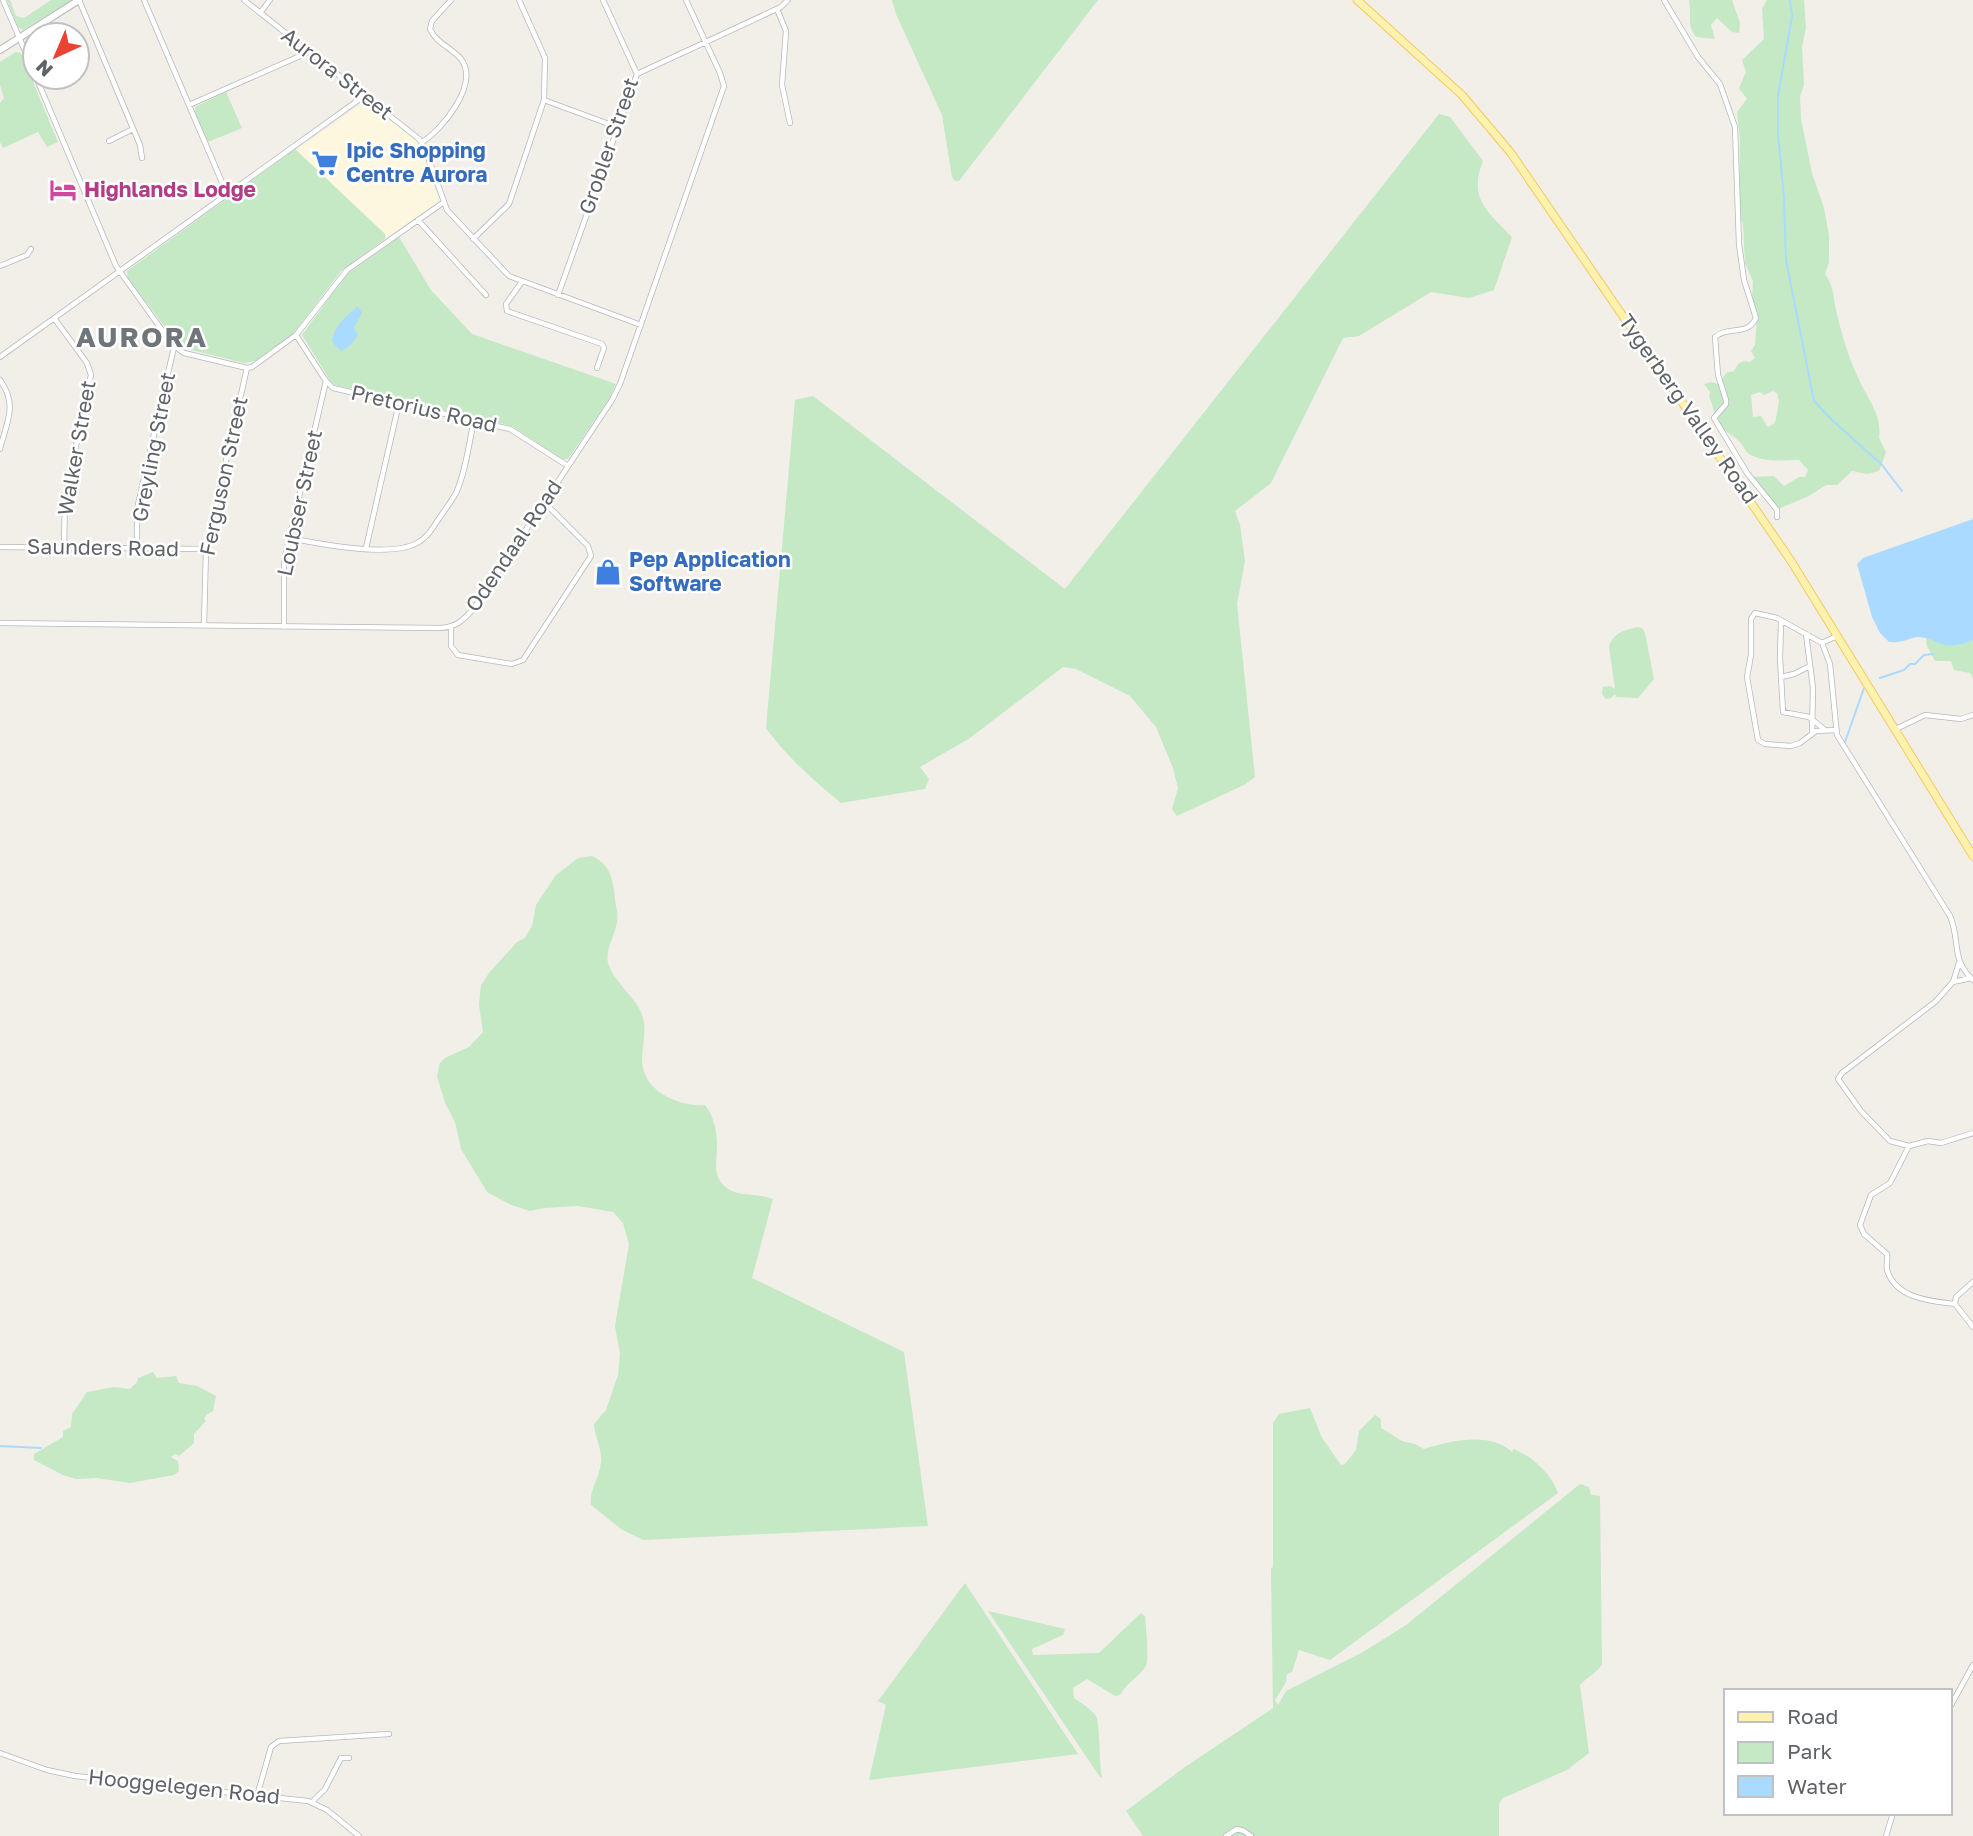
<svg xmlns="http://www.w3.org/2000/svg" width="1973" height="1836" font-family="'Golos Text',sans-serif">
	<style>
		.commercial { fill: #fef7e0 }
		.green { fill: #c5e8c5; fill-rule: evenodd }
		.water { fill: #aadaff }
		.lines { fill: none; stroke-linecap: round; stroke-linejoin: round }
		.stream { stroke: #aadaff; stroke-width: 2 }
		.minor-casing { stroke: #b5b8bc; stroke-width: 6 }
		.secondary-casing { stroke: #b6babf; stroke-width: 8 }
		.primary-casing { stroke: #f2c960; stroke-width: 9 }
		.minor { stroke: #fff; stroke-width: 4.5 }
		.secondary { stroke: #fff; stroke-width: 6 }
		.primary { stroke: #fff2af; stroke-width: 7 }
		.labels { text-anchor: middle; stroke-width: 5; stroke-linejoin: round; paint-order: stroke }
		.street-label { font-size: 21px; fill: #5f6368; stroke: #fff }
		.shop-label { font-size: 21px; font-weight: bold; fill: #366cbe; stroke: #fff; text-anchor: start }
		.hotel-label { font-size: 21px; font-weight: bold; fill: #b23c85; stroke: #fff; text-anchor: start }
		.district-label { font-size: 28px; font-weight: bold; letter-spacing: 2px; fill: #70757a; stroke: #fff }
	</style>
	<rect width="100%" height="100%" fill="#f1efe8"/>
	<path class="commercial" d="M363,103L368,104L418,142L438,197L436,203L388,237L296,150Z"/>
	<path class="green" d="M7,0H10L16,16L24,18L51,0H73L23,30L18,27Z
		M892,0H1098L959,181H955L952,177L942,115L896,14Z
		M1689,0H1732L1740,23L1739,33L1732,32L1717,18L1711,25L1715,39L1696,37C1686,24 1692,14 1689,0Z
		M1767,0H1804L1806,28L1802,47L1804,85L1800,96L1801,119L1812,173L1824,208L1829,235V262L1825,274C1834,286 1833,296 1836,310C1841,331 1847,353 1856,373C1864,394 1883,414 1879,438L1886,452L1879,471L1867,474L1852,471L1837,485H1826L1809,496L1778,509L1753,477L1774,476L1784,486L1799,477H1805L1808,470L1799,460C1783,460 1764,463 1749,454C1745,451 1743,445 1739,441C1722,425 1720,436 1713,408C1712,400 1708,400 1710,392L1704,384L1711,382L1719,384L1726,373L1734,371L1738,364L1744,361L1750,362L1755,358L1751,351L1755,345L1757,316L1752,297L1753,281L1745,263L1743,223L1739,218L1740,139L1737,112L1747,99L1739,88L1746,72L1742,60L1764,39L1762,8ZM1773,391L1777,393L1779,402L1775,423L1768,427L1761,416L1753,417L1751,395L1760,392L1764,395Z
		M16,52L21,53L58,142L47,147L38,132L3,148L0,142V103L4,98L0,85V62Z
		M226,92L242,128L208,142L195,112V107Z
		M1439,114L1450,117L1483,161C1468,198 1487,211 1512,237L1494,290L1469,298L1431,292L1359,336L1343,338L1271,483L1235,511L1240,525L1245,561L1237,604L1255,777L1244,785L1177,816L1172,809L1178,788L1173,768L1156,727L1130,696L1076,669L1063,667L970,738L920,767L929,779L925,789L841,803C814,781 786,756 766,728L795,400L813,396L1065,589Z
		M295,149L385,234V239L341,271L293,334L255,361L244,363L180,347L128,278L127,271Z
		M399,237L431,290L472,334L616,384L609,399L568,459H562L512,426L335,385L331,382L302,335L346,275Z
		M1637,627L1642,628L1645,633L1654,679L1638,698L1616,697L1615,694L1611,698L1606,699L1602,694L1603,687L1610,686L1615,689L1609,647C1614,632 1623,631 1637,627Z
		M1926,638C1943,644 1956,647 1973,640V679L1970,673L1954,670L1951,661H1935L1927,646Z
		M592,856C614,866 613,885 616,906C617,911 618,916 617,922C615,936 605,949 608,963C614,982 633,995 641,1012C648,1028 642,1045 642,1060C642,1091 679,1107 705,1105C714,1117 717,1131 717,1146C717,1164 711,1179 730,1190C743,1197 759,1193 773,1199L752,1278L904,1352L928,1526L643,1540L621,1529L591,1505C589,1489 600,1478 601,1462C602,1448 595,1438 594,1424L606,1410L618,1375L620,1354L615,1326L629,1244L623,1223L613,1212L578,1206L544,1208L530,1211L511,1205L487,1192L461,1149L455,1122L445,1103L437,1076L440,1063L445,1058L469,1047L483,1032L479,1005L481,985L489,973L517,942L525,938L532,926L536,905L556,875L578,858Z
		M153,1372L157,1378L176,1376L179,1383L197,1386L216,1396L213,1411L206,1415L204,1419L206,1421L194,1434V1443L179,1456L175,1454L171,1457L178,1461L179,1471L174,1475L130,1483L96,1478L76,1479L63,1475L34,1460V1454L63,1437V1431L71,1427L72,1414L87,1392L114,1387L130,1389L137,1382L138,1378Z
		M1310,1408L1321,1436L1341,1465L1345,1464L1356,1450L1359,1431L1375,1415L1381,1419V1428L1402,1441L1415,1444L1424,1449C1450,1441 1490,1431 1512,1452L1514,1449C1533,1457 1551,1474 1558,1493L1330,1660L1299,1650L1292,1672L1287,1674L1286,1682L1275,1700L1278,1705L1286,1691L1363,1652L1406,1625L1580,1484L1589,1487L1591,1495L1600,1496L1602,1664C1597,1673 1587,1677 1580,1685L1589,1753L1567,1770L1503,1798L1499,1804V1836H1143L1126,1811L1185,1767L1273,1708L1271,1568L1273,1567V1423L1279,1414Z
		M965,1583L1078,1754L869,1780L886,1705L878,1701Z
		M988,1611L1065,1629L1063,1635L1032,1649L1033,1655L1099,1653L1141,1613L1145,1616C1146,1625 1149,1660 1146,1666C1138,1678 1127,1682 1120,1695L1115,1696L1087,1679L1073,1688L1074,1698C1081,1703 1091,1709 1096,1716C1100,1722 1099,1763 1102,1777H1100Z"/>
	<path class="water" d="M358,306L362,313L354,327L358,335L350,346L341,351L332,342C333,327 347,315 358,306Z
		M1973,519V640C1959,646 1948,648 1934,641C1929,639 1924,637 1917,637C1905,639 1905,643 1889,642L1880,633L1872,617L1857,564L1863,558Z"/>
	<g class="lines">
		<path class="stream" d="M1790,0L1792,16L1778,96V133L1784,198L1786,260L1814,401L1831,419L1882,465L1902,491
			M1880,678L1904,670L1910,664H1915L1924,655L1933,654
			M1845,742L1864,688
			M0,1446L41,1448"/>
		<g class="minor-casing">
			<path id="minor" d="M3,0L35,74
				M79,0L140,145L142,158
				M144,0L227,194
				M244,0L419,139L425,149L447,210L509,276L641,325
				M603,0L637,74
				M1664,0L1698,57L1720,84L1735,127L1739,244L1744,280L1756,318C1747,337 1729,325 1715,337L1718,375L1726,400V404L1714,418L1747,473L1777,510V517
				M777,9L786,31L782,85L790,123
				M260,13L270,0
				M637,74L781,7L788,0
				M36,77L116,266L172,344L184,353L247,368L252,367L296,335L347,270L444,202
				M544,100L617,127
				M189,105L309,52
				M109,141L133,129
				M422,142C442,130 480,84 461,59C452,48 435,42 430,29L432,21L451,0
				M418,220L486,295
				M473,239L509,204L544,100L545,58L519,0
				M0,266L27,255L31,249
				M521,283L506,304L507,311L602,344L604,348L597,368
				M558,295L637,74
				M54,318L87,363L91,375L65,497L64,548
				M296,335L326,381L333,388L510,429L568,466
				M0,357L364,96
				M0,380C18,405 7,421 0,449
				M290,538C319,544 390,558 417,543C427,538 432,529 438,520C444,511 451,502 456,493C466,471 469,443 474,420
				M0,547L206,549
				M366,548L399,403
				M137,549V509L174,347
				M1781,621L1780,658L1783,712L1809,717L1824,729
				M0,623L438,628C455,628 463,621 474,608L612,400L620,384L724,86L720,73L686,0
				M204,625L206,549L247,368
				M284,627V561L326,381
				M451,627V646L458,655L512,664L523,660L591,556L588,546L544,502
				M1806,634L1813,688L1812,733
				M1822,643L1837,636
				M1781,677L1794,674L1810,666
				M1896,729L1925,715L1961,719L1973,715
				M1836,730L1816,731L1800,743L1791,746L1765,744L1758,740L1747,677L1751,655V619L1755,613L1777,618L1822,643L1830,664L1837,735L1950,916C1961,942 1950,958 1973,980
				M1959,963L1953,982L1935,1002L1842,1073L1838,1079L1861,1111L1890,1141L1909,1146L1928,1141L1941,1143L1973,1133
				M1953,982L1971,978
				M1909,1146L1890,1183L1871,1195L1860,1225L1864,1234L1887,1254C1888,1259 1886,1265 1887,1270C1896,1299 1931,1301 1955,1304
				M1973,1282L1956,1297L1955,1304L1973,1327
				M1950,1707L1973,1665
				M0,1753L47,1770L75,1776L308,1801L327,1810L359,1836
				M257,1796L271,1747L279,1741L389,1734
				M312,1802L325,1789L341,1758H349
				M1226,1836L1237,1829L1244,1831L1251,1836
				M1886,1836L1893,1813"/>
		</g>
		<g class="secondary-casing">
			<path id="secondary" d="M0,50L79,0"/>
		</g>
		<g class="primary-casing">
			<path id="primary" d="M1357,0L1462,95L1511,153L1791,561L1973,856"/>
		</g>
		<use href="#minor" class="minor"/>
		<use href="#secondary" class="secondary"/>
		<use href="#primary" class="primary"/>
	</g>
	<defs>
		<g id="supermarket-bare" transform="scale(2.1)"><path d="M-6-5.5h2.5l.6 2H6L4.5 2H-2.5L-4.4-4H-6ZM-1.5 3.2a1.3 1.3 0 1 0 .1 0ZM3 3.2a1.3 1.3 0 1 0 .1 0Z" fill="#3f7fe0" stroke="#fff" stroke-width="2.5" paint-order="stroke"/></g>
		<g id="hotel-bare" transform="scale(2.1)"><path d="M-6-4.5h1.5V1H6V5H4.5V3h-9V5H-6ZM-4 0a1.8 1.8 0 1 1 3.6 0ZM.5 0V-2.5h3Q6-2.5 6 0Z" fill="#d1479c" stroke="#fff" stroke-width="2.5" paint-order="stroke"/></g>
		<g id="shop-bare" transform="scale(2.1)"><path d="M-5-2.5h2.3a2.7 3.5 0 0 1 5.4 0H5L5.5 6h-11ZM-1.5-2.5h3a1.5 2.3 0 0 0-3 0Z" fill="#3f7fe0" stroke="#fff" stroke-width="2.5" paint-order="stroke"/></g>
	</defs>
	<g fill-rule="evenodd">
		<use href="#supermarket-bare" x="325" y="163"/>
		<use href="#hotel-bare" x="63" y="190"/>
		<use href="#shop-bare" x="608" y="572"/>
	</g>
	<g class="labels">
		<g class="street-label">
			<text transform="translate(337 74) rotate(38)" y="7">Aurora Street</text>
			<text transform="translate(609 146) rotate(-71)" y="7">Grobler Street</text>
			<text transform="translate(424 409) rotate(13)" y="7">Pretorius Road</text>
			<text transform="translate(1688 409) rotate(55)" y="7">Tygerberg Valley Road</text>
			<text transform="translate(154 447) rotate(-79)" y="7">Greyling Street</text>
			<text transform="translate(77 448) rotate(-80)" y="7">Walker Street</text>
			<text transform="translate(224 476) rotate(-78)" y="7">Ferguson Street</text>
			<text transform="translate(300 503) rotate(-78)" y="7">Loubser Street</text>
			<text transform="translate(514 546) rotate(-56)" y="7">Odendaal Road</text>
			<text transform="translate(103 548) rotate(1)" y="7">Saunders Road</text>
			<text transform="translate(184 1787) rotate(6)" y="7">Hooggelegen Road</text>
		</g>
		<g class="shop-label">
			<text x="346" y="158">Ipic Shopping<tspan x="346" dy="24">Centre Aurora</tspan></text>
			<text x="629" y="567">Pep Application<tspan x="629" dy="24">Software</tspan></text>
		</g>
		<g class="hotel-label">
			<text x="84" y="197">Highlands Lodge</text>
		</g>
		<g class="district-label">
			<text x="142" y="347">AURORA</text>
		</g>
	</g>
	<rect x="1724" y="1689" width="228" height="126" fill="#ffffff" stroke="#bfc1c3" stroke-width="2"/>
	<rect x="1738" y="1712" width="35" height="10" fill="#fff2af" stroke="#bfc1c3" stroke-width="2"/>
	<text x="1787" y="1724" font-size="21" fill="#5f6368">Road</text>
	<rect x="1738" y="1742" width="35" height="21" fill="#c5e8c5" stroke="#bfc1c3" stroke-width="2"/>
	<text x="1787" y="1759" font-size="21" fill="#5f6368">Park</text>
	<rect x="1738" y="1776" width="35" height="21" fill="#aadaff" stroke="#bfc1c3" stroke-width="2"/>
	<text x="1787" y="1794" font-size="21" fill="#5f6368">Water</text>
	<g transform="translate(56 56) rotate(224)"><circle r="33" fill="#ffffff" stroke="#bfc1c3" stroke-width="2"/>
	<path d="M0-5L12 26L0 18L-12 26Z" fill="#ea4335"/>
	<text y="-10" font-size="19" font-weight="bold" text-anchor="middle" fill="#5f6368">N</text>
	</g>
</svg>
